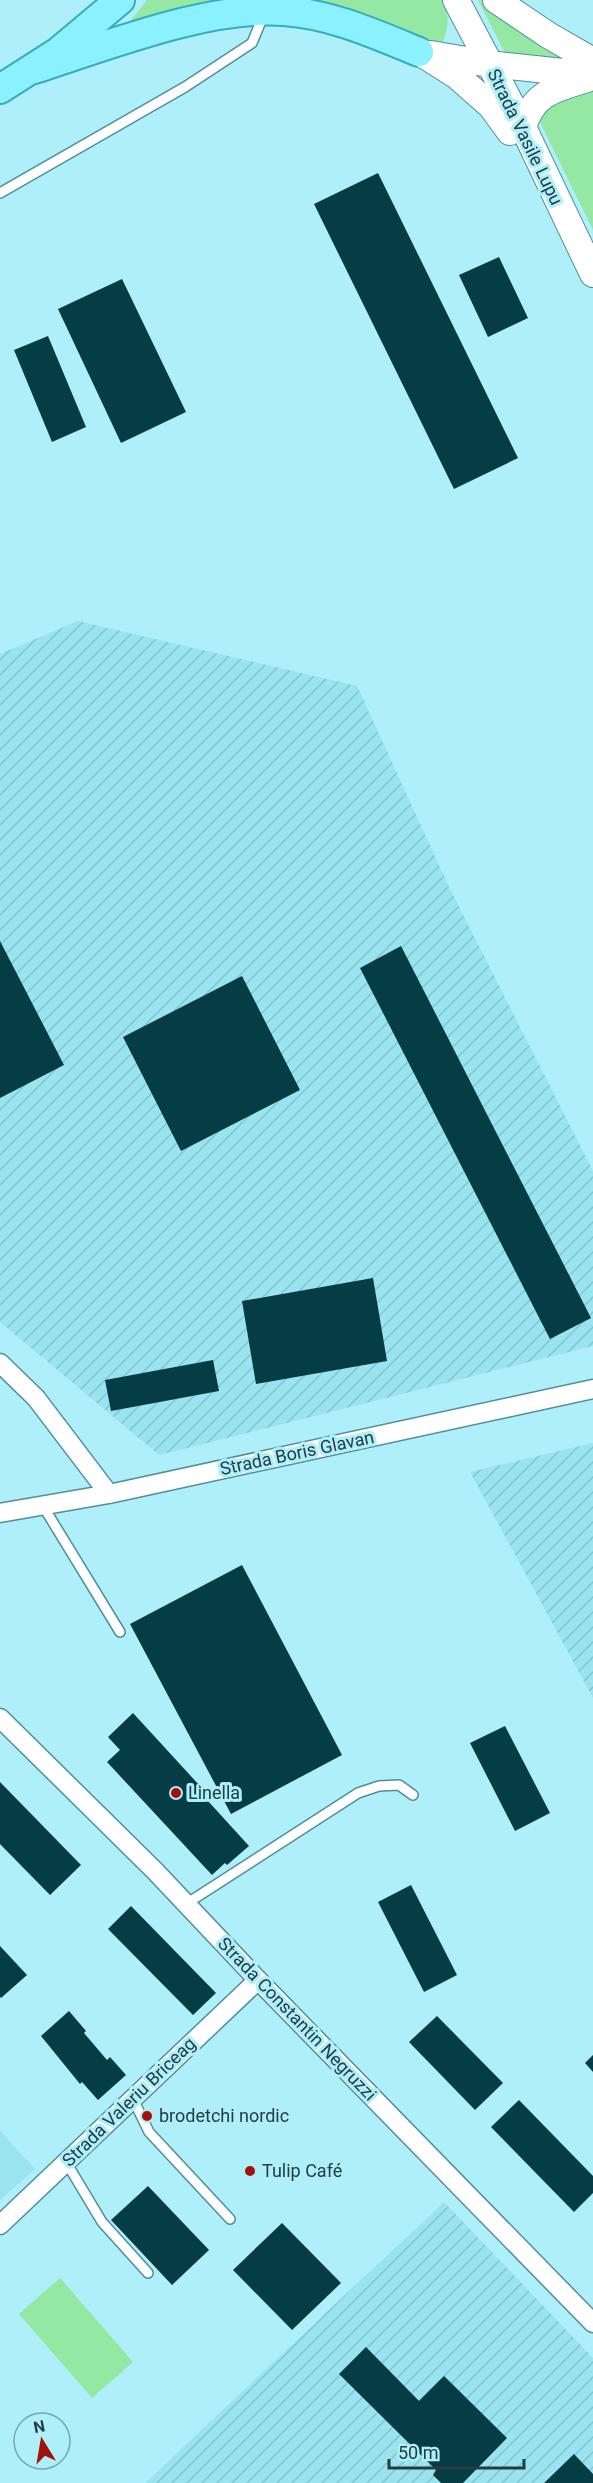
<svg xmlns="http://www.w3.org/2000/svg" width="593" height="2483" font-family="Roboto,sans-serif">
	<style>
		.built { fill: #99e4ef }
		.industrial { fill: url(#industrial-furrows) }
		.grass { fill: #95e7a4 }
		.building { fill: #063c43 }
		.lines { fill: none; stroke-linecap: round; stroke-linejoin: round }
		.service-casing { stroke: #508f9a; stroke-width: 12 }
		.minor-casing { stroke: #508f9a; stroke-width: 21 }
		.secondary-casing { stroke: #508f9a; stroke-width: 28 }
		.primary-casing { stroke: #36acbd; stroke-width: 32 }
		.service { stroke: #fff; stroke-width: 9 }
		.minor { stroke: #fff; stroke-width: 18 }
		.secondary { stroke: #fff; stroke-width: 26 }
		.primary { stroke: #8cf1ff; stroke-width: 28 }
		.poi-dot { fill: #a50f0a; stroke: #aeeffa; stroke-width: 2 }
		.labels { text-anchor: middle; stroke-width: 6; stroke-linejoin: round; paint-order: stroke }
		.street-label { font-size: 18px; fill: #233d42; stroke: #aeeffa }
		.poi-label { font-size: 18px; fill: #233d42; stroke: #aeeffa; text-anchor: start }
	</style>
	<defs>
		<pattern id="industrial-furrows" width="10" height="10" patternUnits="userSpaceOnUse" patternTransform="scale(1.5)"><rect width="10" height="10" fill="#99e4ef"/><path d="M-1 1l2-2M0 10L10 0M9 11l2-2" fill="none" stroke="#84c4ce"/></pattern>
	</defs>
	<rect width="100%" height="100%" fill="#aeeffa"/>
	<path class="built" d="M0,2131L35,2169L0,2200Z"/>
	<path class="industrial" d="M78,621L357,686L450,889L593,1171V1346L159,1455L0,1322V654Z
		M593,1443V1698L470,1472Z
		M444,2202L593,2358V2483H145Z"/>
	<path class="grass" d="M147,0H260L137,23L131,20Z
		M302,0H442C450,17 449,26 442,44C394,34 351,6 302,0Z
		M478,0H485L587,67L507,57Z
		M593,87V230L536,114L550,101Z
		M60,2278L133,2362L92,2398L19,2314Z"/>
	<path class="building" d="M378,173L518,458L454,489L314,204Z
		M499,257L528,318L488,337L459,275Z
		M122,279L186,412L121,443L58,309Z
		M48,336L86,427L52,442L14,350Z
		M0,941L64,1065L0,1098Z
		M401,946L591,1318L550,1339L360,968Z
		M242,976L300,1090L181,1151L123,1037Z
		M373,1278L387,1361L256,1384L242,1301Z
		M213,1360L219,1391L111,1411L105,1380Z
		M242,1565L342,1755L231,1814L130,1624Z
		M133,1713L211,1798L208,1801L249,1846L227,1865L225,1863L212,1875L107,1762L120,1750L108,1737Z
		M505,1726L550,1813L515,1831L470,1743Z
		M0,1782L81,1865L50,1895L0,1844Z
		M411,1885L457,1975L424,1992L378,1902Z
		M131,1906L216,1993L193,2015L108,1929Z
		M0,1946L27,1975L1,1998L0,1997Z
		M69,2011L86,2031L84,2033L107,2060L110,2057L126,2075L98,2100L82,2082L80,2084L41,2036Z
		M437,2016L503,2083L475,2110L409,2042Z
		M593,2055V2072L585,2063Z
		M519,2100L593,2176V2193L574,2212L491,2127Z
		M148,2186L209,2250L172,2285L111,2220Z
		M282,2223L341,2283L292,2330L233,2270Z
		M366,2347L419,2401L444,2376L507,2438L463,2483H441L433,2475L436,2470L339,2374Z
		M574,2454L593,2474V2483H544Z"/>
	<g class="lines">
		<g class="service-casing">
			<path id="service" d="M0,193L185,87L252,43L264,14
				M43,1506L120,1632
				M186,1904L358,1793L379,1786L399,1785L413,1795
				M133,2099L149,2132L230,2219
				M66,2162L102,2222L148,2273"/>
		</g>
		<g class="minor-casing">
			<path id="minor" d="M0,1363L36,1398L109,1494
				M0,1513L109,1494L593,1389
				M0,1718L155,1871L258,1980L593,2323
				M0,2225L258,1980"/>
		</g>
		<g class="secondary-casing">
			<path id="secondary" d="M456,0L523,127L593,274
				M496,0L548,35L593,61
				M419,52L457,76L491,106L510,132
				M431,54L489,64L593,75
				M523,127C534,92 555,89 587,79"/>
		</g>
		<g class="primary-casing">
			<path id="primary" d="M31,70C104,47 208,5 284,11C331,14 375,34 419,52
				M0,89L58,52L120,0"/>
		</g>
		<use href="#service" class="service"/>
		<use href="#minor" class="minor"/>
		<use href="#secondary" class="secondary"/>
		<use href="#primary" class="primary"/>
	</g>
	<g class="poi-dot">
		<circle cx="176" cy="1793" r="6"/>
		<circle cx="147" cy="2116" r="6"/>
		<circle cx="250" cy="2171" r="6"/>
	</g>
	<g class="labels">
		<g class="street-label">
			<text transform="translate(525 137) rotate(64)" y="6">Strada Vasile Lupu</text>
			<text transform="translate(297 1453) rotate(-12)" y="6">Strada Boris Glavan</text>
			<text transform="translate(297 2019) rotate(46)" y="6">Strada Constantin Negruzzi</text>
			<text transform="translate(129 2102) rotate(-44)" y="6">Strada Valeriu Briceag</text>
		</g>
		<g class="poi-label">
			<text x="188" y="1799">Linella</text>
			<text x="159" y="2122">brodetchi nordic</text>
			<text x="262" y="2177">Tulip Café</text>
		</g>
	</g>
	<g transform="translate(42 2441) rotate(349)"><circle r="28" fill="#aeeffa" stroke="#76a8b0" stroke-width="1.5"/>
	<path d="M0-4.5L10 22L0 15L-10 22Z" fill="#a50f0a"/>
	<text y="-9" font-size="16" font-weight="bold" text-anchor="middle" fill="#233d42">N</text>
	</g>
	<path d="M389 2459v9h135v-9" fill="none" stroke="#233d42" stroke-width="3"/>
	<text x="398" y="2459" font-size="18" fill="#233d42" stroke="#aeeffa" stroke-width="4.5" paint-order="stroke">50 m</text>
</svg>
